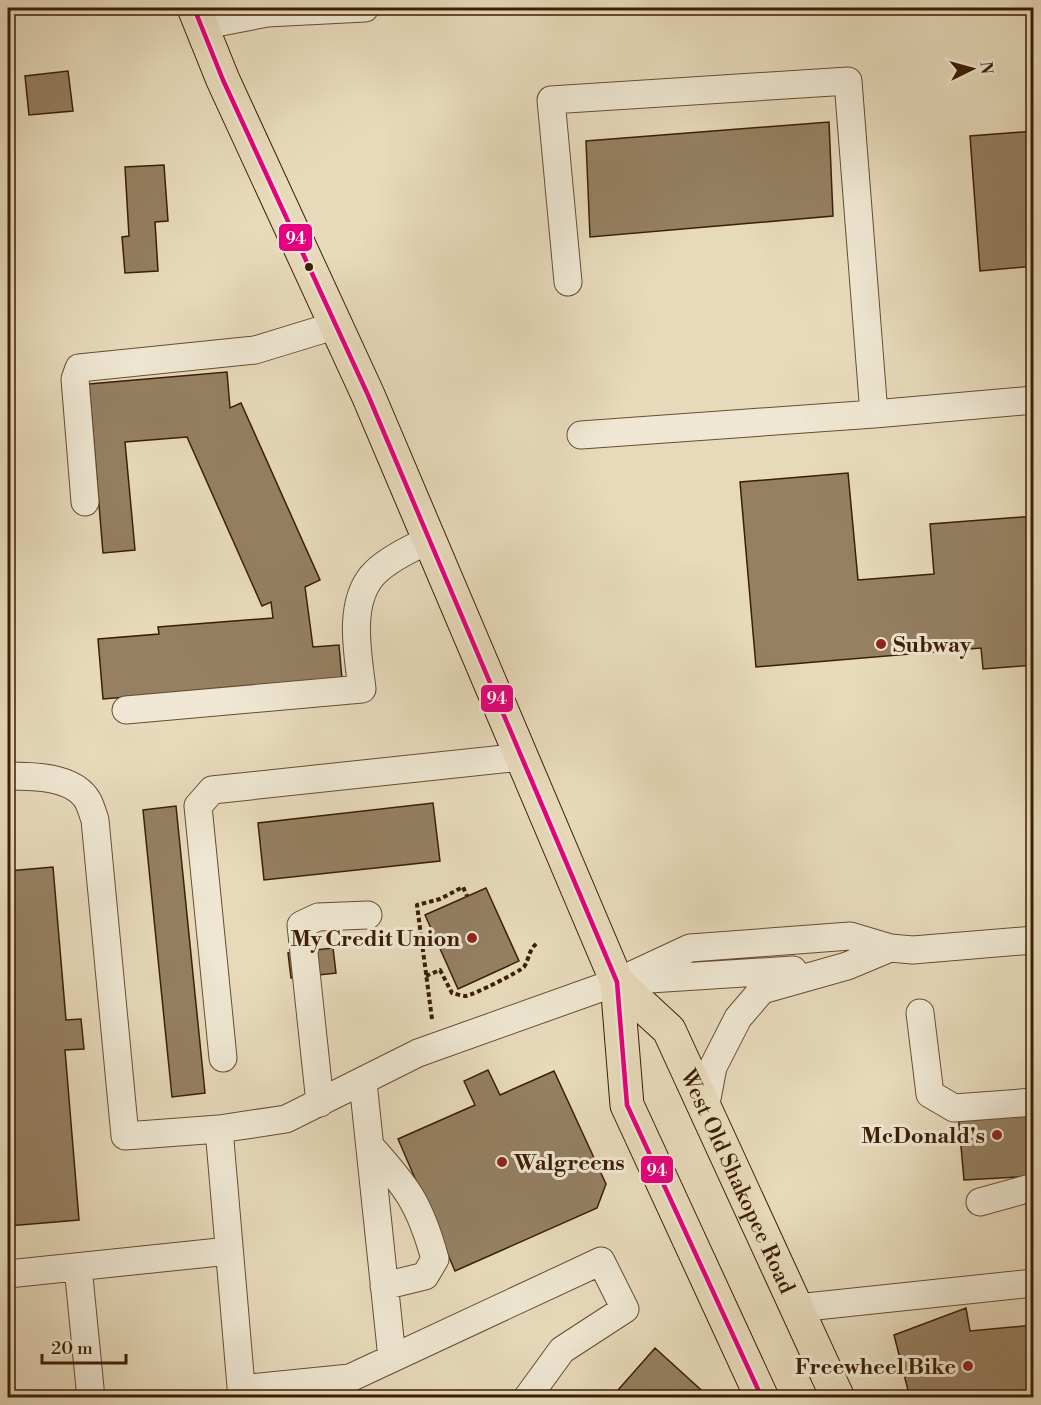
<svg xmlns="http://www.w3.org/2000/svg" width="1041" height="1405" font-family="'Libre Bodoni',serif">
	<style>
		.building { fill: #958063; stroke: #3c1e04; stroke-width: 1.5 }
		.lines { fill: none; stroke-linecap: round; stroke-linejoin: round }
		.minor-casing { stroke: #674d32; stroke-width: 29 }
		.major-casing { stroke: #3c1e04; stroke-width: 35 }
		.path { stroke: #3c1e04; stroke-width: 4; stroke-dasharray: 4.5 3; stroke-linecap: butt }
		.minor { stroke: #efe7d3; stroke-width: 27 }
		.major { stroke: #e7dabb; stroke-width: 33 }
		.bus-1-casing { stroke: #efe7d3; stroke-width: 9 }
		.bus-1 { stroke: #e5007d; stroke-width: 4.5 }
		.bus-dot { fill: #3c1e04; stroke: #efe7d3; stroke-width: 2 }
		.poi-dot { fill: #8f2418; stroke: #efe7d3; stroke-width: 2 }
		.labels { text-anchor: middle; stroke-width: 6; stroke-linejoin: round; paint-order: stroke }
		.poi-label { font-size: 22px; font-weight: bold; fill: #3c1e04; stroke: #efe7d3; text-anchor: end }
		.street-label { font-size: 22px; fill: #3c1e04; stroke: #efe7d3 }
		.line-badge { stroke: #efe7d3; stroke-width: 2 }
		.badge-label { font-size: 16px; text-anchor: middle; font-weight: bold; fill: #fff }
	</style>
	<rect width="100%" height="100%" fill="#e7dabb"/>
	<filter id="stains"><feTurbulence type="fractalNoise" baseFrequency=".00333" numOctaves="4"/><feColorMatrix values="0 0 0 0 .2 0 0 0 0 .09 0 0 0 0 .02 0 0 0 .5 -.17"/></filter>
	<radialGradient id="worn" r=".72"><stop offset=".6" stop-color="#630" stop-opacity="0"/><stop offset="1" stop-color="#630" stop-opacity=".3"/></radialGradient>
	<path class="building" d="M68,71L73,111L29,115L25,76Z
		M829,122L833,216L590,237L586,141Z
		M1034,131V266L980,271L970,136Z
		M164,165L168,221L155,222L158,271L125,273L122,237L129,236L125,167Z
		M227,372L230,408L241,403L320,580L305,587L313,647L339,645L342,679L103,699L98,639L159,634L158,627L273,618L271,602L262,606L187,437L125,442L135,550L103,553L89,384Z
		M848,473L858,580L934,574L930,524L1034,516V665L983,669L981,648L756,667L740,482Z
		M433,803L440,861L264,880L258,823Z
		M176,806L205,1093L172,1097L143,810Z
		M53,867L66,1020L81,1019L84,1049L65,1050L79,1220L8,1226V871Z
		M486,888L519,961L458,989L425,915Z
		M333,948L336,973L291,978L288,953Z
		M488,1070L500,1095L554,1071L606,1184L597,1208L455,1271L398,1139L475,1105L464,1081Z
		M1034,1107V1176L964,1180L958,1113Z
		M966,1308L970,1331L1034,1325V1398H910L894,1335Z
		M655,1348L710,1398H611Z"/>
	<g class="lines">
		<g class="minor-casing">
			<path id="minor" d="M200,26L267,13L365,8
				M568,282L551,100L848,81L874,414L581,435
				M874,414L1034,400
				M85,502L75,379L79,368L255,350L337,325
				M126,710L362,689C358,654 348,607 371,577C385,560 410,550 429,539
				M8,776C33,776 74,776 88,801C91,807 93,814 95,820L125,1136L219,1129
				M634,980L793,970
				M920,1013L930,1094L954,1108L1034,1102
				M223,1058L198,806L212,790L522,757
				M363,1082L392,1358
				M320,1103L301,925L318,917L368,915
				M705,1109L713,1067L738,1018L762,990L847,966L890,948
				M370,1146C407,1187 420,1204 435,1259L425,1276L384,1286
				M980,1202L1034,1187
				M78,1267L91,1398
				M8,1274L229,1251
				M797,1308L1034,1283
				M241,1389L350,1378L601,1261L625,1309L562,1350L527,1398
				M242,1398L219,1129L286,1119L418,1053L617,982L690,948L850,936L890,948L913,950L1034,940"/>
		</g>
		<g class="major-casing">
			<g id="major">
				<path d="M194,8L223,80L368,395L617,982L627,1105L762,1398"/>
				<path id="s1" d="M617,982L669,1030L838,1398"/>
			</g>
		</g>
		<path class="path" d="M426,976L440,970L452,993C456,994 462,996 466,996C473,995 521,971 524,967C530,957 528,951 537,943
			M432,1019L417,905L440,899L463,887L467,896"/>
		<use href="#minor" class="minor"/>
		<use href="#major" class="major"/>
		<g class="bus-1-casing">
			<path id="bus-1" d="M194,8L223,80L368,395L617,982L627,1105L762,1398"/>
		</g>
		<use href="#bus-1" class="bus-1"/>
	</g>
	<circle class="bus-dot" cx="309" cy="267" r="5"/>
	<g class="poi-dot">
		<circle cx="881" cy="644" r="6"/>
		<circle cx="472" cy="938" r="6"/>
		<circle cx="997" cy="1135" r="6"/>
		<circle cx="502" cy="1162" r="6"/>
		<circle cx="968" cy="1366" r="6"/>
	</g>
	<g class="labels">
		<g class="poi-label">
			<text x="893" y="652" text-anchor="start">Subway</text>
			<text x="460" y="946">My Credit Union</text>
			<text x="985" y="1143">McDonald's</text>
			<text x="514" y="1170" text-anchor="start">Walgreens</text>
			<text x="956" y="1374">Freewheel Bike</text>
		</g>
		<g class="street-label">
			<text dy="8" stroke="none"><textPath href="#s1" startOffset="237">West Old Shakopee Road</textPath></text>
		</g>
	</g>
	<g class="line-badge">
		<rect x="278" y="223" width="35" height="29" rx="6" fill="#e5007d"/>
		<rect x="480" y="684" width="34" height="29" rx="6" fill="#e5007d"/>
		<rect x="640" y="1155" width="34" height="29" rx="6" fill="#e5007d"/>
	</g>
	<g class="badge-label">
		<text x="296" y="244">94</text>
		<text x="497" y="704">94</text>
		<text x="657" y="1176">94</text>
	</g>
	<rect width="1041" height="1405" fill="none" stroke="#e7dabb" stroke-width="30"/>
	<rect x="9" y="9" width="1023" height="1387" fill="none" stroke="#3c1e04" stroke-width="3"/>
	<rect x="15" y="15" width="1011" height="1375" fill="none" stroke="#3c1e04" stroke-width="1.5"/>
	<g transform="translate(972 69) rotate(85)" stroke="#efe7d3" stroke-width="4.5" paint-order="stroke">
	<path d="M0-4.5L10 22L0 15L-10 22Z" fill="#3c1e04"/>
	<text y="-9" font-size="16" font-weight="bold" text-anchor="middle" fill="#3c1e04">N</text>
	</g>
	<path d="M42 1354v9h84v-9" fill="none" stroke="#3c1e04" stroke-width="3"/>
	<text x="51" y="1354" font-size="18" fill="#3c1e04" stroke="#efe7d3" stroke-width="4.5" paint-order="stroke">20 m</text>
	<rect width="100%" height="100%" filter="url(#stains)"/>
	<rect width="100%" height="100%" fill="url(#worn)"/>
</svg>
